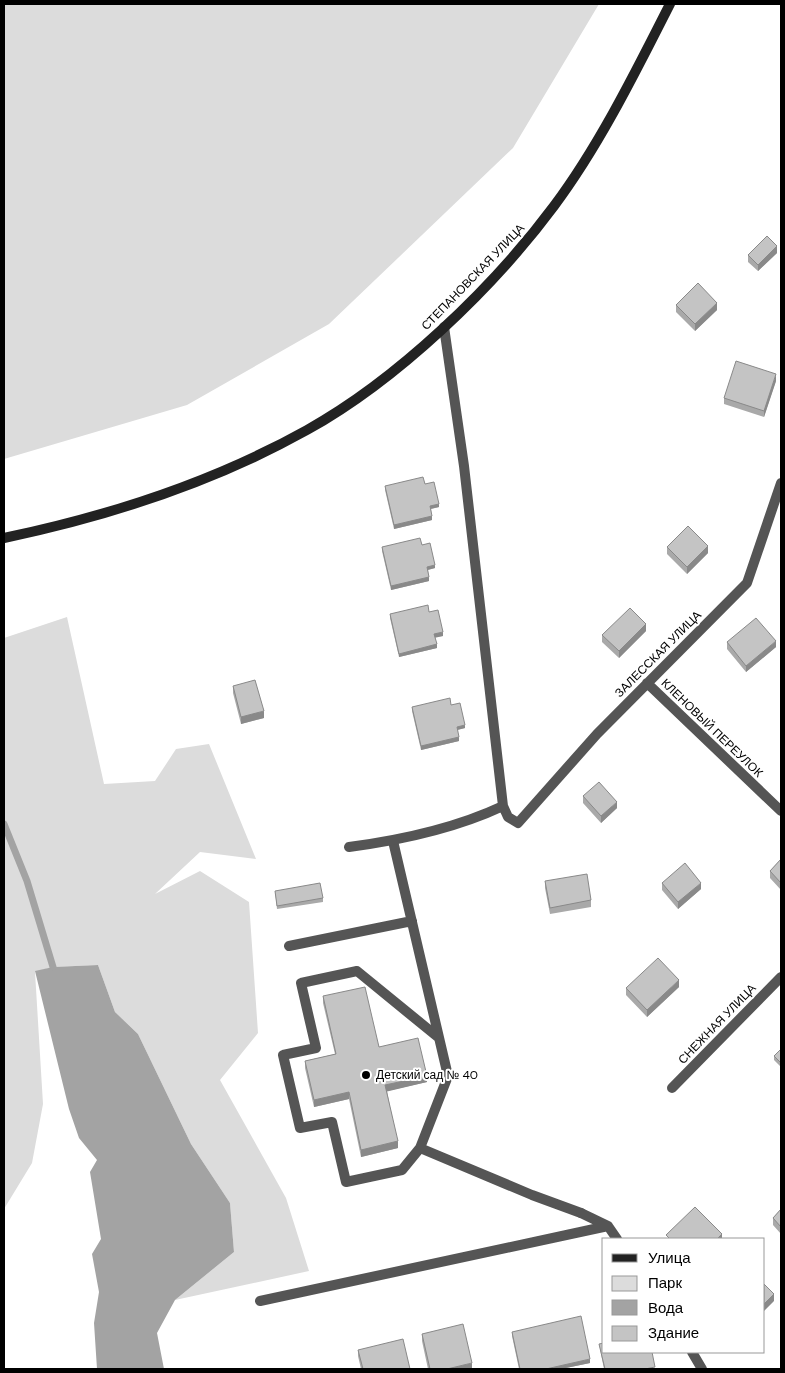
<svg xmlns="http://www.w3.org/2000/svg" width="785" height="1373" font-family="'DM Sans',sans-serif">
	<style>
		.green { fill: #dcdcdc }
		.water { fill: #a3a3a3 }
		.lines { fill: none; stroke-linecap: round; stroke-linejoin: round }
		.stream { stroke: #a3a3a3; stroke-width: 7 }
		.lane { stroke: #555; stroke-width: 10 }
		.street { stroke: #555; stroke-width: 10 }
		.secondary { stroke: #222; stroke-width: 10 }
		.wall { fill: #a9a9a9 }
		.shaded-wall { fill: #898989 }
		.building { fill: #c4c4c4; stroke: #898989 }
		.poi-dot { fill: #000; stroke: #fff; stroke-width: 2 }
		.labels { text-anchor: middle; stroke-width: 4; stroke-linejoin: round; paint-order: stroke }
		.street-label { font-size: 12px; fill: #000; stroke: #fff }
		.poi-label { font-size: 12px; fill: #000; stroke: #fff; text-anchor: start }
	</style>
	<rect width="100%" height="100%" fill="#fff"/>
	<path class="green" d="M4,4H599L513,148L329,324L187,405L4,459Z
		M67,617L104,784L155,781L176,749L209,744L256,859L200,852L155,894L200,871L249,902L258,1033L220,1080L286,1198L309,1271L175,1300L234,1252L230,1203L191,1144L138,1034L115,1012L98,965L53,967L35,972L43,1104L32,1163L4,1209V638Z"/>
	<path class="water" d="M98,965L115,1012L138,1034L191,1144L230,1203L234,1252L175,1300L157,1333L164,1369H97L94,1323L99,1292L92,1254L101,1239L90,1172L97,1160L79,1138L69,1109L35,971L53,967Z"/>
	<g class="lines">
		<path class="stream" d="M4,824L27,881L53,967"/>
		<path class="lane" d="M393,841L448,1076L420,1148L402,1170L346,1182L332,1122L300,1128L283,1055L316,1048L301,983L357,971L439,1038
			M289,946L412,921
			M420,1148L532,1195L581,1213"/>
		<path class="street" d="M647,683L781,811
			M503,806L508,817L518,823L597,734L747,583L781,483
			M349,847C402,840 454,829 503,806L464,466L444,327
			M672,1088L781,977
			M581,1213L608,1226L617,1239
			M260,1301L608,1226
			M692,1352L702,1369"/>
		<path class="secondary" d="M4,538C109,516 212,483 307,430C397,380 493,288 554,206C599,146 636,71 670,4"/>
	</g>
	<path class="wall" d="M777,253L758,271L748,262V255Z
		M676,305L717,310L695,331L676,312Z
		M776,381L764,417L724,404V398Z
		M425,484L439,507L431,509L432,520L394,529L385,490V486Z
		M422,545L435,568L428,570L429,581L391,590L382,551V547Z
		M667,547L708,553L687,574L667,554Z
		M429,612L443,636L435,637L437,648L399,657L390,618V614Z
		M646,631L619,658L602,642V635Z
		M727,642L776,647L746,672L727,649Z
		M233,686L264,718L241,724L233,693Z
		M451,705L465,728L457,730L459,741L421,750L412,711V707Z
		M583,796L617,808L601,823L583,803Z
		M781,859V890L770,878V871Z
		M545,881L591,900V907L550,914L545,888Z
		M662,883L701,889L678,909L662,890Z
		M275,891L323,898V902L277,909Z
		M679,987L647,1017L626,995V988Z
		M323,996L379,1047L427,1082L387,1091L398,1148L361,1157L349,1099L314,1107L305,1068V1061L335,1054L323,1003Z
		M781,1049V1067L774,1060V1056Z
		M781,1209V1234L773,1225V1218Z
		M512,1332L590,1363L561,1369H519L512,1336Z
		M422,1334L472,1369H428L422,1341Z
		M599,1344L655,1369H604Z
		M358,1350L410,1369H361L358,1356Z"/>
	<path class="shaded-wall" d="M777,246V253L758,271V265Z
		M717,303V310L695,331V324Z
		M776,374V381L764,417V411Z
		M439,504V507L430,509V506Z
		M432,516V520L394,529V525Z
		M708,546V553L687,574V567Z
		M435,565V568L427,570V567Z
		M429,577V581L391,590V586Z
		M646,624V631L619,658V651Z
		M443,632V636L434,638V634Z
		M776,641V647L746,672V666Z
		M437,644V648L399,657V654Z
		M264,711V718L241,724V717Z
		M465,725V728L457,730V727Z
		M459,737V741L421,750V746Z
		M617,802V808L601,823V816Z
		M701,883V889L678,909V902Z
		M679,980V987L647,1017V1010Z
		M427,1076V1082L385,1092V1085Z
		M349,1092V1099L314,1107V1100Z
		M398,1141V1148L361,1157V1150Z
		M722,1234V1239H717Z
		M774,1294V1301L764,1311V1304Z
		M590,1359V1363L561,1369H546Z
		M472,1363V1369H447Z"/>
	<path class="building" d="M767,236L777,246L758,265L748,255Z
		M698,283L717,303L695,324L676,305Z
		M736,361L776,374L764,411L724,398Z
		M423,477L425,484L434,482L439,504L430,506L432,516L394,525L385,486Z
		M688,526L708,546L687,567L667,547Z
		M420,538L422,545L430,543L435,565L427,567L429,577L391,586L382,547Z
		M428,605L429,612L438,610L443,632L434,634L437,644L399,654L390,614Z
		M630,608L646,624L619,651L602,635Z
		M756,618L776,641L746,666L727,642Z
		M255,680L264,711L241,717L233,686Z
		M450,698L451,705L460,703L465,725L457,727L459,737L421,746L412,707Z
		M599,782L617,802L601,816L583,796Z
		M781,859V883L770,871Z
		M685,863L701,883L678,902L662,883Z
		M587,874L591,900L550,908L545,881Z
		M320,883L323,898L277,906L275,891Z
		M658,958L679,980L647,1010L626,988Z
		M365,987L379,1047L418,1038L427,1076L385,1085L398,1141L361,1150L349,1092L314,1100L305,1061L336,1054L323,996Z
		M781,1049V1063L774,1056Z
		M695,1207L722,1234L717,1239H670L666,1235Z
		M781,1209V1227L773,1218Z
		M764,1284L774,1294L764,1304Z
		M581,1316L590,1359L546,1369H520L512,1332Z
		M463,1324L472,1363L447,1369H430L422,1334Z
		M403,1339L410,1369H363L358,1350Z
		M604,1343V1352H652L655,1367L645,1369H605L599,1344Z"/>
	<circle class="poi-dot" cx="366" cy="1075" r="5"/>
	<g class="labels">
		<g class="street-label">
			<text transform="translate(473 277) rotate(-46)" y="4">СТЕПАНОВСКАЯ УЛИЦА</text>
			<text transform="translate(658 654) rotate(-45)" y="4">ЗАЛЕССКАЯ УЛИЦА</text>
			<text transform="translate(712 728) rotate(44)" y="4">КЛЕНОВЫЙ ПЕРЕУЛОК</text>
			<text transform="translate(717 1024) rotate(-46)" y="4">СНЕЖНАЯ УЛИЦА</text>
		</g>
		<g class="poi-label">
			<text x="376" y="1079">Детский сад № 40</text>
		</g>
	</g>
	<rect width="785" height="1373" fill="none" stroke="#000000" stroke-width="10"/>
	<rect x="602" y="1238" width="162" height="115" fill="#ffffff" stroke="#999999"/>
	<rect x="612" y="1254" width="25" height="8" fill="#222222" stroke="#999999"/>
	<text x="648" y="1263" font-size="15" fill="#000000">Улица</text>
	<rect x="612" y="1276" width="25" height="15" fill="#dcdcdc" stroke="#999999"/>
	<text x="648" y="1288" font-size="15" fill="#000000">Парк</text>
	<rect x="612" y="1300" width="25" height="15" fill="#a3a3a3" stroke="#999999"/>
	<text x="648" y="1313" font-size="15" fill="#000000">Вода</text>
	<rect x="612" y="1326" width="25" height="15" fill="#c4c4c4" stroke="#999999"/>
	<text x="648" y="1338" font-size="15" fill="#000000">Здание</text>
</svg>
